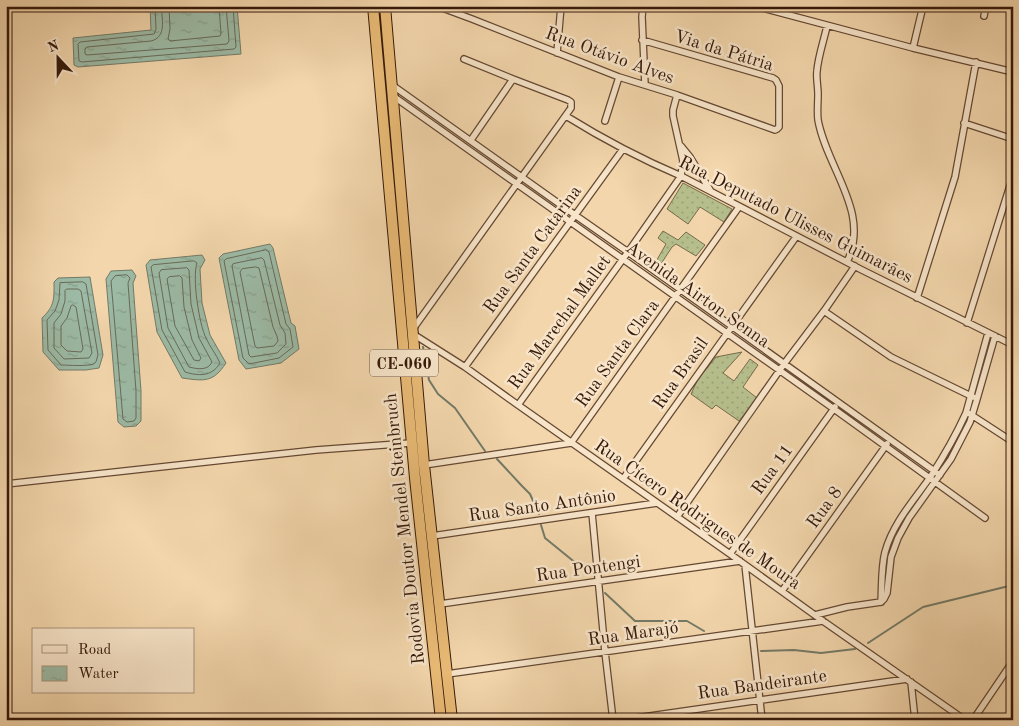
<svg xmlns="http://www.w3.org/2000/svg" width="1019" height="726" font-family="'Old Standard TT',serif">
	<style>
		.grass { fill: url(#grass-dots); stroke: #766c4c }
		.water { fill: url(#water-ripples); stroke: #737a67 }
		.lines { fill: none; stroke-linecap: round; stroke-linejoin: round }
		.shore { stroke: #686a58; stroke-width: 1 }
		.stream { stroke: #737a67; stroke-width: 2 }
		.minor-casing { stroke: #644832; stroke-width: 8 }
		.trunk-casing { stroke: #35190a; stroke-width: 12 }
		.minor { stroke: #f7e4c9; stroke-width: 5.5 }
		.trunk { stroke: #eabb76; stroke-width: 10 }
		.labels { text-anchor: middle; stroke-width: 5; stroke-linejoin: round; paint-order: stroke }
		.shield { fill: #f7e4c9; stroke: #6f5643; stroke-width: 1 }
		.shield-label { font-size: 16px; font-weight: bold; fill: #35190a }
		.street-label { font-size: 18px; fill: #35190a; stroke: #f7e4c9 }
	</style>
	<defs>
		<pattern id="grass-dots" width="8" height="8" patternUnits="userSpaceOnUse" patternTransform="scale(1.25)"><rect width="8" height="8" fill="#b6bf8d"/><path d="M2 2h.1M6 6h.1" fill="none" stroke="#9da478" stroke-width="1.8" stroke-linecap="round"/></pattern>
		<pattern id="water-ripples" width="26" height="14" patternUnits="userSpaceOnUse" patternTransform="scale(1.25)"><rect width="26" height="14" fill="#9cbaa5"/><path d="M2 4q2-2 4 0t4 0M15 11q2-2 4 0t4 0" fill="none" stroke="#879f8d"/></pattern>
	</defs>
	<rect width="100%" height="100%" fill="#f3d6ac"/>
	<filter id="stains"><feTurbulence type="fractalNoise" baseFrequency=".004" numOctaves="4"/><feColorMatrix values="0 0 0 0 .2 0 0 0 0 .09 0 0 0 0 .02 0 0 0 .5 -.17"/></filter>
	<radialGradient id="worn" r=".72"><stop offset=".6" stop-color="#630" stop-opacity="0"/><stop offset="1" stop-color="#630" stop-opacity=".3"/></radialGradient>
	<path class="grass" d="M683,183L732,209L724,222L700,207L688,224L667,209Z
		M663,231L678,240L686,232L705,245L696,256L676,244L672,247L659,267L654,265L666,244L658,238Z
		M742,352L723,373L734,381L750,359L758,365L743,387L757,398L739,421L716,405L712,409L691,394L698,379L716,357Z"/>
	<path class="water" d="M150,6H237L241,54L78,67L74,65L73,38L151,30Z
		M270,244L273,248L291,323L295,326L299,349L281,363L246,369L239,360L219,258L223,254Z
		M202,255L205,260L200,269L202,303L210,335L226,363C213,383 204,381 182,378L157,332L146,265L150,260Z
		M132,270L136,276L133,283L141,391V421L136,426L124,427L118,422L106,279L111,271Z
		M90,277L103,355L99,368L86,370H59L43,352L42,318C55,306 54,298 54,282L58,278Z"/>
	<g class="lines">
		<path class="shore" d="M155,6L156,29L154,34L80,42L78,44L79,61L82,62L234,49L236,47L233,6
			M161,6C162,19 167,37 151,41L87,47L85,49V54L87,55L227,44L229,41L226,6
			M169,6L170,29L168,39L170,41L220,36L221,34L219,6
			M266,250L269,252L286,324L290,329L293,347L279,358L249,364L243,358L224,261L226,259Z
			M262,258L264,260L280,325L285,333L286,344L277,353L251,357L249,355L232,266L233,264Z
			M194,261L197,263C192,278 199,324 206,338C210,347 216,354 220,363C212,377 198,376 185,372L162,330L151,267L153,265Z
			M256,267L259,268L273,327L277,336L278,341L274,346L257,348L255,346L240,272L242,269Z
			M187,268L189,270L191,304L199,338L212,362C208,371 197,369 189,367L168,328L159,273L161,270Z
			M127,275L130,278L128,283L136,391V418L134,421L127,422L123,419L111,281L115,276Z
			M180,276L182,278L184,307L192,340L201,358L199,361L194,360L175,326L167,279L169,277Z
			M83,282L86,284L98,355C97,357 97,361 95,363C91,367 68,365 61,365L48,350L47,320L55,311L59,300L60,283Z
			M67,289H78L81,291L92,353L89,358L64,359L54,348V323L61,314L65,301V291Z
			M73,305L76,307L83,349L81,352L67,351L61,345V326L67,318L71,306Z"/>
		<path class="stream" d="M423,347L429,380L438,394L455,408L485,451
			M497,459L522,486L530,494L539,514
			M541,525L545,538L577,564
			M605,593L635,621H687L704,631
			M868,643L923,607L1013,585
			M761,651L794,650L821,653L855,649"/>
		<g class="minor-casing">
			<path id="minor" d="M437,6L472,19L619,77L677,95L775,130L777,129L779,127V86L776,80L773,78L642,40
				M643,6L642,17L645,85
				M755,6L913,48L1013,72
				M984,16L986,6
				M827,26C824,40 818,57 817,71C816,78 818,86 818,94C818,103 817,112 818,120C827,169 871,212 847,262
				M913,48L923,6
				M557,53L561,6
				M392,85L575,215L628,252L940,475
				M393,96L834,409L985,518
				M566,116C603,139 641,159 681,176L862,270L1013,345
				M605,121L619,77
				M964,123L1013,139
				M471,140L513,79
				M681,146L690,157L710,190
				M917,298L955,177L976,62
				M824,311L891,357L973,397
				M967,323L1013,176
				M413,329L571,108V102L568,100L513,79L464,59
				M413,334L465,367L518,405L730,554L823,621L965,720
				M465,367L623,149
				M518,405L628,252L681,176L683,161L673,116V110L677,95
				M970,414L1013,442
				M424,465L571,443L739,207
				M623,479L796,237
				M6,484L316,450L411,443
				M592,513L605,652L613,720
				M677,517L784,364L824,311L855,266
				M432,536L657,503
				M730,554L835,407
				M745,565L762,720
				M782,591L887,444
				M881,602C882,586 881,568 885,552C893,523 914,500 931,476C944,456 956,435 966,413L988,333
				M881,602L884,599L887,593L891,557L898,538L909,518L951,459L970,422L977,399L995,336
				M440,604L740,561
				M815,615L847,607L881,602
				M447,674L823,621
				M911,682L915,720
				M622,720L907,679
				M973,720L1013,661"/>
		</g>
		<g class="trunk-casing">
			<path id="trunk" d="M373,6L415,478L441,720
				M385,6L424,465L452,720"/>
		</g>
		<use href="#minor" class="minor"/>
		<use href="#trunk" class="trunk"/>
	</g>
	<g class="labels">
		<rect class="shield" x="370" y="349.5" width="68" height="27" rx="4"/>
		<g class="shield-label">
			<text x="404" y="369">CE-060</text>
		</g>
		<g class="street-label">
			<text transform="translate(724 50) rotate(17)" y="6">Via da Pátria</text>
			<text transform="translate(610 55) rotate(20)" y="6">Rua Otávio Alves</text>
			<text transform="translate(796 219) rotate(27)" y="6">Rua Deputado Ulisses Guimarães</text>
			<text transform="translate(532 249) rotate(-54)" y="6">Rua Santa Catarina</text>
			<text transform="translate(698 294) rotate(35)" y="6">Avenida Airton Senna</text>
			<text transform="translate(559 322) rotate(-54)" y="6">Rua Marechal Mallet</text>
			<text transform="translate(617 353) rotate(-54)" y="6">Rua Santa Clara</text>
			<text transform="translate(680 373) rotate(-55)" y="6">Rua Brasil</text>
			<text transform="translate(772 469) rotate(-54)" y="6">Rua 11</text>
			<text transform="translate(542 505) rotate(-8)" y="6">Rua Santo Antônio</text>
			<text transform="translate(824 507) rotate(-54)" y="6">Rua 8</text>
			<text transform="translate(698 514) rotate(35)" y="6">Rua Cícero Rodrigues de Moura</text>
			<text transform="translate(404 529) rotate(-96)" y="6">Rodovia Doutor Mendel Steinbruch</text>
			<text transform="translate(588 568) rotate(-8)" y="6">Rua Pontengi</text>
			<text transform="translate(633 633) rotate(-8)" y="6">Rua Marajó</text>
			<text transform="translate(762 684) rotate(-8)" y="6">Rua Bandeirante</text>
		</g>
	</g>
	<rect width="1019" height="726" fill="none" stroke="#f3d6ac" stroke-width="25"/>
	<rect x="8" y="8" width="1004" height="711" fill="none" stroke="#35190a" stroke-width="2.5"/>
	<rect x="12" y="12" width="994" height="701" fill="none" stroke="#35190a"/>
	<rect x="32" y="628" width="162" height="65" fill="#f7e4c9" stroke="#a9937d"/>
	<rect x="42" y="645" width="25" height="8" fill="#f7e4c9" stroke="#a9937d"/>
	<text x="78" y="654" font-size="15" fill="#35190a">Road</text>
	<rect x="42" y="666" width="25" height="15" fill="url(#water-ripples)" stroke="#a9937d"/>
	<text x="78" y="678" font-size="15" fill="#35190a">Water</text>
	<g transform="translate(58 58) rotate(338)" stroke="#f7e4c9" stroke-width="4" paint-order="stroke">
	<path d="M0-4L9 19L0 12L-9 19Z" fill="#35190a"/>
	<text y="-8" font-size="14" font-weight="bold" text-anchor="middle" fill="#35190a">N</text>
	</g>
	<rect width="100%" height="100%" filter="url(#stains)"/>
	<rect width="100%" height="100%" fill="url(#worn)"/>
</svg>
